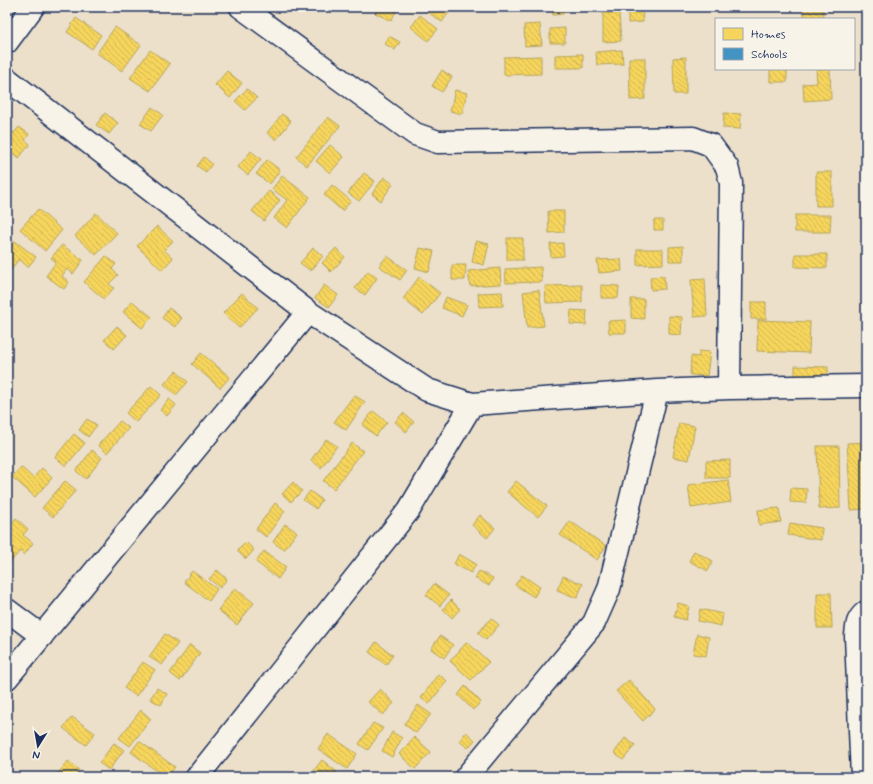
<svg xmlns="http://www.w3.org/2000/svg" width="873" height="784" font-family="Mynerve,sans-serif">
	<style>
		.homes { fill: url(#homes-back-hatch); stroke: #b4a35d }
		.schools { fill: url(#schools-back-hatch); stroke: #3775a5 }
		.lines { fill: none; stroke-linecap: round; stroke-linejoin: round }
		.minor-casing { stroke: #1b2f5e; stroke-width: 25 }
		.minor { stroke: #f7f3e8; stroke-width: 22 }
	</style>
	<defs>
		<pattern id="homes-back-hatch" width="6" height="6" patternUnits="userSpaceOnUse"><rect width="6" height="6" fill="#f6d55c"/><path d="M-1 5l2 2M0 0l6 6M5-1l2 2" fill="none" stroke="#d2b752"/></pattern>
		<pattern id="schools-back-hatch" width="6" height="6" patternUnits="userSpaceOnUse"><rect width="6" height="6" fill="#4393c3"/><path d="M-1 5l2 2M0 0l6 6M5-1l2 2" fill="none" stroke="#3778a2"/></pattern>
	</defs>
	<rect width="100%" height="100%" fill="#ece0cb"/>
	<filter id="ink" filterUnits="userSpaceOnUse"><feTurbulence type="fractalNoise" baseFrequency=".025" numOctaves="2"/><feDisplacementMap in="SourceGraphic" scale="8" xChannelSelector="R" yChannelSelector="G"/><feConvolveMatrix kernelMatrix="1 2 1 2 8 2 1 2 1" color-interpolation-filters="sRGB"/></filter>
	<g filter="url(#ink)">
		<path class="homes" d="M378,7H398L391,21L375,13Z
			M420,7H444L450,11L442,22Z
			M552,7H562L563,14L553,15Z
			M628,7H642L643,22L628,23Z
			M804,7H823V19H804Z
			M603,13H619L621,41L603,42Z
			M420,15L438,29L428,41L411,27Z
			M76,18L101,35L92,49L67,32Z
			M540,24L542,45L525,46L524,25Z
			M115,27L141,45L122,71L97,53Z
			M565,28V43H550V29Z
			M389,36L400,42L395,50L385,44Z
			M150,50L170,64L150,91L130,78Z
			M622,50L623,64L597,65L596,52Z
			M583,54V68H555V55Z
			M541,56V74L504,75V57Z
			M686,57V94H674L673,58Z
			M629,58H645V99L630,100Z
			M770,69H787V82H770Z
			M816,69H830L831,99L804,101L803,84L817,83Z
			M442,70L452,77L442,92L432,86Z
			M227,71L242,83L230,98L215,85Z
			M247,89L257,98L245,110L235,101Z
			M455,90L467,93L462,114L450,111Z
			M152,107L163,115L151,131L140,124Z
			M105,113L118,123L109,134L96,125Z
			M724,113L741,114L740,129L723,128Z
			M282,114L291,121L276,140L267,133Z
			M328,117L340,126L307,166L296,157Z
			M19,127L29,134L25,140L30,144L19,158L7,149V134L10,130L14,133Z
			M330,145L344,157L330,173L316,161Z
			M251,151L261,159L248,175L238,167Z
			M204,157L212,164L206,172L197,166Z
			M267,160L280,170L270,184L256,174Z
			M816,172H832V206H816Z
			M364,173L375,181L359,201L348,193Z
			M282,176L310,197L287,228L274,218L287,200L272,189Z
			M384,177L393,184L381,201L372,194Z
			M332,185L351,201L342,211L324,195Z
			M269,191L280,200L264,221L252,211Z
			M38,209L62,230L45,251L20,229Z
			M548,211H564V232L549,233Z
			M96,213L117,233L96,255L75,236Z
			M795,215H831L830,232H795Z
			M654,220H663V230H654Z
			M157,226L173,241L164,250L173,258L162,270L137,246Z
			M507,238H523V260H507Z
			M15,241L36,257L28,267L19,259L7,275V252Z
			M476,241L489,244L484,265L472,262Z
			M563,243L564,256L551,257L550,244Z
			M62,245L83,260L73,274L67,269L62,276L69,282L64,289L46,276L56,262L51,258Z
			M683,246V261H669V247Z
			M313,248L323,256L311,271L300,263Z
			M336,248L345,257L331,272L322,263Z
			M420,248L434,251L429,272L415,268Z
			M637,249H663V264L637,265Z
			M795,254H827V268L795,267Z
			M106,256L116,264L112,269L118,275L109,284L114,288L104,299L84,282Z
			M387,256L407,270L400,280L379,266Z
			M621,259L622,271L599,273L597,260Z
			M452,265H466L465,280H452Z
			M541,267L542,282L506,283L505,269Z
			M500,268L501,284L470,286L468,271Z
			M368,271L377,278L365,295L355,288Z
			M664,276L665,289L651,290L650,277Z
			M419,277L440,293L423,315L403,299Z
			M705,279L707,316L694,317L691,280Z
			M324,285L338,295L329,307L315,298Z
			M582,285V302L546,303L545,286Z
			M601,285L619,286L618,298H601Z
			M539,290L544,326L527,328L523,292Z
			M502,292L503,306L479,307L478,293Z
			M242,293L258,308L239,328L223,313Z
			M446,297L467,305L462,316L442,308Z
			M631,299H644V319L631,318Z
			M132,301L152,317L142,328L123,312Z
			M751,302H766V319H751Z
			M169,308L182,318L175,327L162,318Z
			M571,310L587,311L586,325L570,324Z
			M669,316L682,317L681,335L669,334Z
			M626,320V333H609L608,321Z
			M758,320L810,322L809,353L757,351Z
			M117,326L127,335L114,349L104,340Z
			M699,351L710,352L707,376L690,375L691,356L699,357Z
			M201,353L230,377L220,388L192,364Z
			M795,366L828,367V378L795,377Z
			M176,371L188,382L176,395L164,384Z
			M151,386L161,395L136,422L126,413Z
			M354,395L365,402L346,430L334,422Z
			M169,399L176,405L167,416L160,410Z
			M373,411L387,422L376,436L362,425Z
			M403,413L414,422L406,432L395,422Z
			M87,419L97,425L88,437L79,430Z
			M120,421L129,428L107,453L98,445Z
			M679,423L695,426L689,460L673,457Z
			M74,434L85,443L66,466L55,457Z
			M326,439L337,446L321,468L311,460Z
			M866,442V509L851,510L847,443Z
			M352,443L363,451L334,489L323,481Z
			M817,446H839L840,508L819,509Z
			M92,450L102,458L86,479L76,471Z
			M730,460V478H706V461Z
			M21,467L33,478L42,468L52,478L35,497L12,477Z
			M728,480L731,502L691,508L688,485Z
			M65,481L76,490L53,517L42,508Z
			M516,481L547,506L538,517L507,492Z
			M293,482L302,491L291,502L282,494Z
			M791,488L807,489L806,503L790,502Z
			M310,491L322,500L316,509L303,500Z
			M275,503L285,511L266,537L256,529Z
			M779,508L781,522L759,525L758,510Z
			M480,515L495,528L487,538L472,525Z
			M16,518L28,529L23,535L33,543L24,555L20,551L7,566V529Z
			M570,521L606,546L597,560L560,535Z
			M790,523L822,528L821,540L788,535Z
			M285,524L297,532L284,550L273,542Z
			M246,542L254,550L246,559L237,551Z
			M264,551L286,567L278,579L256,562Z
			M694,551L713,561L708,571L689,561Z
			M459,554L476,564L471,573L454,564Z
			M217,570L227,579L220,588L209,579Z
			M192,571L217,589L209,601L184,582Z
			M479,571L493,578L489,586L475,578Z
			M522,575L540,587L534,597L515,585Z
			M563,576L583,584L577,598L557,590Z
			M434,584L449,595L440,606L426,595Z
			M235,588L254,603L237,625L218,610Z
			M817,593H831L832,628H817Z
			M451,600L460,609L452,618L443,609Z
			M678,603L689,606L686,620L674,617Z
			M700,609L723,614L721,626L698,621Z
			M491,618L499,625L486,640L478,633Z
			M165,634L178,643L162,665L149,657Z
			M697,634L709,637L706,656L693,654Z
			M440,636L453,645L444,658L431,649Z
			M376,642L393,655L386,665L369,652Z
			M467,642L489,662L471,680L450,661Z
			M190,645L200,653L180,681L170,673Z
			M143,662L155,670L136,696L124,688Z
			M438,674L447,681L429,704L421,698Z
			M629,680L655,709L643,721L616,691Z
			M465,686L481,702L473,710L458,695Z
			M157,688L167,694L161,705L150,699Z
			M380,689L394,703L383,715L368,702Z
			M418,705L431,714L416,733L404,724Z
			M141,710L151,719L130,746L119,738Z
			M72,717L95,733L86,745L63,728Z
			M373,723L383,728L368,750L359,744Z
			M392,732L402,738L392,757L382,751Z
			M466,732L475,740L468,748L459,741Z
			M328,734L357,754L347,769L318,749Z
			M414,737L431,752L415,769L399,754Z
			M625,738L635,745L623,760L614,753Z
			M139,741L175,767L167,777H165L131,752Z
			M114,743L124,750L109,770L99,763Z
			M322,760L337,772L332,777H323L314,770Z
			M68,761L79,770L73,777H55Z"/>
		<path class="schools" d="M862,332H866V363H861Z"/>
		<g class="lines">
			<g class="minor-casing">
				<path id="minor" d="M241,7L415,134L438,142L693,138L711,145L727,167L731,183L729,388
					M7,42L33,7
					M7,79L308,312L427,390L472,404L657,391L729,388L866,386
					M7,610L42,636
					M7,678L308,312
					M197,777L409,510L472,404
					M466,777L594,623L609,589L657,391
					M862,777L856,636C857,625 857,619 866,612"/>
			</g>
			<use href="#minor" class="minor"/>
		</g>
	</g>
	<rect width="873" height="784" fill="none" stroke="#f7f3e8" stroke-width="24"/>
	<rect x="12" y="12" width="849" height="760" fill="none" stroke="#1b2f5e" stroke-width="1.5" filter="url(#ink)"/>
	<rect x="715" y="18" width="140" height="52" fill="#f7f3e8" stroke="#9fa5b1"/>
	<rect x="723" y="28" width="20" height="12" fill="#f6d55c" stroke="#9fa5b1"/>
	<text x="751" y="38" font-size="12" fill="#1b2f5e">Homes</text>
	<rect x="723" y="48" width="20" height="12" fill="#4393c3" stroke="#9fa5b1"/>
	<text x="751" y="58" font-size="12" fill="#1b2f5e">Schools</text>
	<g transform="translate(38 746) rotate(191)" stroke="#f7f3e8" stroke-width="3" paint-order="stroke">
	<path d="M0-3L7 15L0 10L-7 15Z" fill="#1b2f5e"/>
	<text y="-6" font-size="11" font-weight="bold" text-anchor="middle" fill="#1b2f5e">N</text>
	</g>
</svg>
